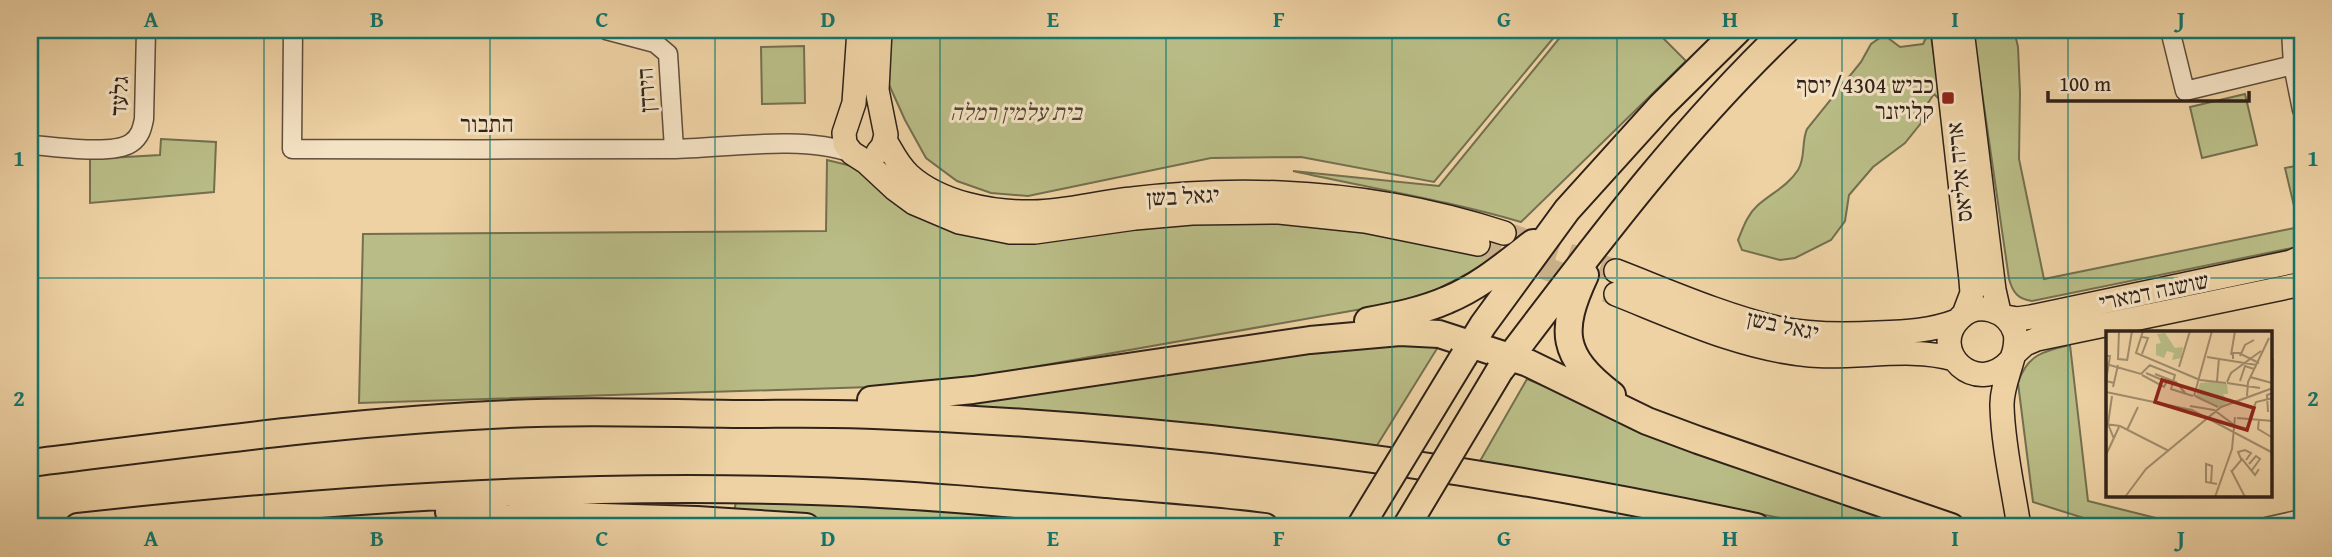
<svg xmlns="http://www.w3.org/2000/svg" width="2332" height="557" font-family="'Gentium Book Plus','Frank Ruhl Libre',serif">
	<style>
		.green { fill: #b9bc86; stroke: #746f4f; stroke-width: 2 }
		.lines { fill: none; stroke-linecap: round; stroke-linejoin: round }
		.major-tunnel { stroke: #c8af88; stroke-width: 23; stroke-dasharray: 23 11; stroke-linecap: butt }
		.minor-casing { stroke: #604e3b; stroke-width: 21 }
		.major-casing { stroke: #302218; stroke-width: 26 }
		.highway-casing { stroke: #302218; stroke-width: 30 }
		.minor { stroke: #f4e2c4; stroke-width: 18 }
		.major { stroke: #eed2a4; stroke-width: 23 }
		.highway { stroke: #eed2a4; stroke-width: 26 }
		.highway-bridge-casing { stroke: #302218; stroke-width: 30; stroke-linecap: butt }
		.highway-bridge { stroke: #eed2a4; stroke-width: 26 }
		.grid { fill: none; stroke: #0f766e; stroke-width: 2; stroke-opacity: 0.55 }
		.poi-dot { fill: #8f2418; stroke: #f4e2c4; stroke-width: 2.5 }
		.labels { text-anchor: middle; stroke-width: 6; stroke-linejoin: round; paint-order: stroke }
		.poi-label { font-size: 23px; fill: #302218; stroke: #f4e2c4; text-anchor: end }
		.street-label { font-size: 23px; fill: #302218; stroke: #f4e2c4 }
		.park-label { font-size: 23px; font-style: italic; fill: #524834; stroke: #f4e2c4 }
		.inset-road { fill: none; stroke: #a28c6c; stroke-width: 2 }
		.view { fill: #8f2418; fill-opacity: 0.15; stroke: #8f2418; stroke-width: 3.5 }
		.inset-edge { fill: none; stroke: #302218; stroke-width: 3.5 }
		.neatline { fill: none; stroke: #0f766e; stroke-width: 2.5 }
		.grid-label { font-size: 23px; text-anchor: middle; font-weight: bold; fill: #0f766e }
	</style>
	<rect width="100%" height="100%" fill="#eed2a4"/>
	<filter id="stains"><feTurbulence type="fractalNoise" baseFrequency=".00286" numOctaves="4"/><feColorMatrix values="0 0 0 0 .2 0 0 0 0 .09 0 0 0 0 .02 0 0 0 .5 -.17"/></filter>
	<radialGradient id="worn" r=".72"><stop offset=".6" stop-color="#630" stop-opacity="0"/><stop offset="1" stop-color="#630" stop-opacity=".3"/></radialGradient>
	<path class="green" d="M890,30H1560L1434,182L1301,157L1211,158L1028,196L991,193L957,181L926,158L905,120L886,78Z
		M1566,30H1655L1686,61L1521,222C1446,200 1369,188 1293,171L1439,186Z
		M1930,30L1941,101L1934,94L1922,112L1921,123L1905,143L1873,167L1849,195L1845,221L1831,240L1795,258L1780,260L1742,250L1738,240C1743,228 1747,215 1757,206C1770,194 1788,186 1798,170C1806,157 1801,143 1807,129L1861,62L1871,44L1884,35L1900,47L1923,44Z
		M1973,30H2014L2018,47L2020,93L2019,159L2044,279L2299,227L2285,168L2302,165V246L2032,301C2018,299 2013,293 2009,279Z
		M804,46L805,103L762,104L761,47Z
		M2245,94L2257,145L2202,158L2190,107Z
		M161,139L216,142L214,192L90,203V159L160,155Z
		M827,160L868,170L910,205L1150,222L1331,223L1472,252L1496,259L1438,289L1396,303L948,382L871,387L359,403L363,234L826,231Z
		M1381,343L1438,347L1376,447L967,412L958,399Z
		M2070,345L2088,501L2192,527H2112L2033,502L2018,383C2027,355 2043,351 2070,345Z
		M1527,379L1765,476L1907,527H1824L1702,502L1480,461Z
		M737,499L938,509L1146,527H878L733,514Z"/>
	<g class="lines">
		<path class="major-tunnel" d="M1504,233L1616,271
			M1478,244L1616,294"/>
		<g class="minor-casing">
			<path id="minor" d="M293,30L292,149C419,149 545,150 672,149C726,148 801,135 852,153
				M606,30L655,43L668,54L674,149
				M2170,30L2185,91L2293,65
				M2291,30L2293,65L2302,110
				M30,145C54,146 111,156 131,143C140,137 142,129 144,119L146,30
				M2266,527L2302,519"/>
		</g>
		<g class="major-casing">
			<path id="major" d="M859,30L854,103L844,133L845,144L852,153L866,162L895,189L914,203L959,222L1010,232H1035L1135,218L1192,213L1279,212L1365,221L1478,244
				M1943,30L1971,280L1972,293L1964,314
				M1962,30L1994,290L1999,312
				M885,140C892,152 898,165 909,175C940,203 992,213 1033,212C1066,212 1099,202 1132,199C1181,193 1231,191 1281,193C1356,196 1433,210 1504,233
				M878,152L883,146L886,135L877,90L880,30
				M1616,271C1668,291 1722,315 1777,328C1810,335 1844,335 1878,333C1905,332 1931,331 1957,321
				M1616,294C1679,319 1742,349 1810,355C1857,359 1910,346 1954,359
				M2006,317L2017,319L2031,317L2291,262L2302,257
				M2013,355L2025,344L2037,339L2302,284
				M2011,360C1976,399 1927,350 1960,318C1977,300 2008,310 2015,333C2020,352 2001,382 2002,406C2003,446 2013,487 2019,527"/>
		</g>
		<g class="highway-casing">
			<path id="highway" d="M1585,275C1559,331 1561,356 1612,395
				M1368,321C1395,316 1422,311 1447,300C1479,287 1506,264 1533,243
				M1464,356L1483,325L1567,210L1661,106L1738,30
				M1501,369C1591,251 1678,133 1786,30
				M871,400L973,390L1310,340L1400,332L1439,334L1528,363L1647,421L1698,440L1951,527
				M30,463C183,444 336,423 490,415C574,410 658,413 743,414C787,414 830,413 874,415C1171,426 1466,464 1756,527
				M449,512L697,520L806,527
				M78,527C322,500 567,483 812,491C910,494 1007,503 1105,512C1158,517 1212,520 1265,527"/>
		</g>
		<use href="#minor" class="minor"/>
		<use href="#major" class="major"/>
		<use href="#highway" class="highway"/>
		<g class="highway-bridge-casing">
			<path id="highway-bridge" d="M1360,527L1464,356
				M1406,527L1500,370"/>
		</g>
		<use href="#highway-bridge" class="highway-bridge"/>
	</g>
	<path class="grid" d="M264,30V527M490,30V527M715,30V527M940,30V527M1166,30V527M1392,30V527M1617,30V527M1842,30V527M2068,30V527M30,278H2302"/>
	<rect class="poi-dot" x="1941" y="91" width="14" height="14" rx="3.5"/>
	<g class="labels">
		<g class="poi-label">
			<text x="1934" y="93">כביש 4304/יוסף<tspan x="1934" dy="26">קלויזנר</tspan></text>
		</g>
		<g class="street-label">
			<text transform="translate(646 90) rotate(-94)" y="8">הירדן</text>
			<text transform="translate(119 96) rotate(-87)" y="8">גלעד</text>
			<text x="487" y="132">התבור</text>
			<text transform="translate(1959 172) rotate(-96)" y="8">אריה אליאס</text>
			<text transform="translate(1183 196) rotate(-3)" y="8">יגאל בשן</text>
			<text transform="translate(2154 291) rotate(-12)" y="8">שושנה דמארי</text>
			<text transform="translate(1783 325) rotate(12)" y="8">יגאל בשן</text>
		</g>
		<g class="park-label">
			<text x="1016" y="120">בית עלמין רמלה</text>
		</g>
	</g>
	<g transform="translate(2106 331)">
		<rect width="166" height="166" fill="#eed2a4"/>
		<path d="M59,2L69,17L77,16L75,27L66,29L68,22L61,20L58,27L50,24V13L55,12L51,3ZM106,51L121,53L122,63H117L122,71L113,76L90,66L94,52Z" fill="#b9bc86"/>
		<path class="inset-road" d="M13,0L12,28L22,29M37,0L30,22L94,49M36,6L42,7L36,23M125,24L129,0M0,25H4L0,50L8,52M134,25L139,14L148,9M101,26L151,34M127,28V22H133L153,32M21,30L26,0M0,33L35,43L44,34M43,34L69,44L65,58L87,65M73,36L84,0M40,42L61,51M49,43L70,51L80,63M36,44L58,56L62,48M144,46L166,52M94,49L120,52M111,50L113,27M134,50L139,35L148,38M121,51L125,42L155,20M121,52L154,57M166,52L167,28M7,56L12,34M0,61L86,79L167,122M6,65L2,93L8,108M88,65L106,0M89,65L112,76M141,65L142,51L163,7M84,75L108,79L131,96M162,81L161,64L167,62M144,86L150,71L167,67M131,87L167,90M153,88L152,98L167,107M0,93L14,95L63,120M21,99L32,76M0,124L13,96M135,128L132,121L139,119L145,122L140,129M143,133L150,125L154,128L146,139M125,139L139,166M126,140L136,128L149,144L153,138M105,152L106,135L100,133V151L111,153M19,166L40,138L115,76L167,57M109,166L126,118L129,86"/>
		<path class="view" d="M56,49L148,77L141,99L49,71Z"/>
		<rect width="166" height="166" class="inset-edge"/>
	</g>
	<rect width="2332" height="557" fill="none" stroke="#eed2a4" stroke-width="77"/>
	<path d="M2048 91v10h201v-10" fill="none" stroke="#302218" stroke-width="3.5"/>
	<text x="2059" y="91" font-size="21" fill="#302218" stroke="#f4e2c4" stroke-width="5" paint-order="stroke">100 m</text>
	<rect x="38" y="38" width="2256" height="480" class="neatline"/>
	<g class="grid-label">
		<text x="151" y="27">A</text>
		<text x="377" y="27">B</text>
		<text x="602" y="27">C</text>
		<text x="828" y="27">D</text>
		<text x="1053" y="27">E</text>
		<text x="1279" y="27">F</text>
		<text x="1504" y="27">G</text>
		<text x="1730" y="27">H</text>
		<text x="1955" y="27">I</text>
		<text x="2181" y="27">J</text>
		<text x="19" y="166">1</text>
		<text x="2313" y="166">1</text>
		<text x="19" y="406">2</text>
		<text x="2313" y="406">2</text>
		<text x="151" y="546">A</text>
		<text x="377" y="546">B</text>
		<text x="602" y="546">C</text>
		<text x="828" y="546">D</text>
		<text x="1053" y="546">E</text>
		<text x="1279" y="546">F</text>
		<text x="1504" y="546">G</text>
		<text x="1730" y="546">H</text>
		<text x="1955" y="546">I</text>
		<text x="2181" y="546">J</text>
	</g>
	<rect width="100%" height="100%" filter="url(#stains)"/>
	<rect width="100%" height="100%" fill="url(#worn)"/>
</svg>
